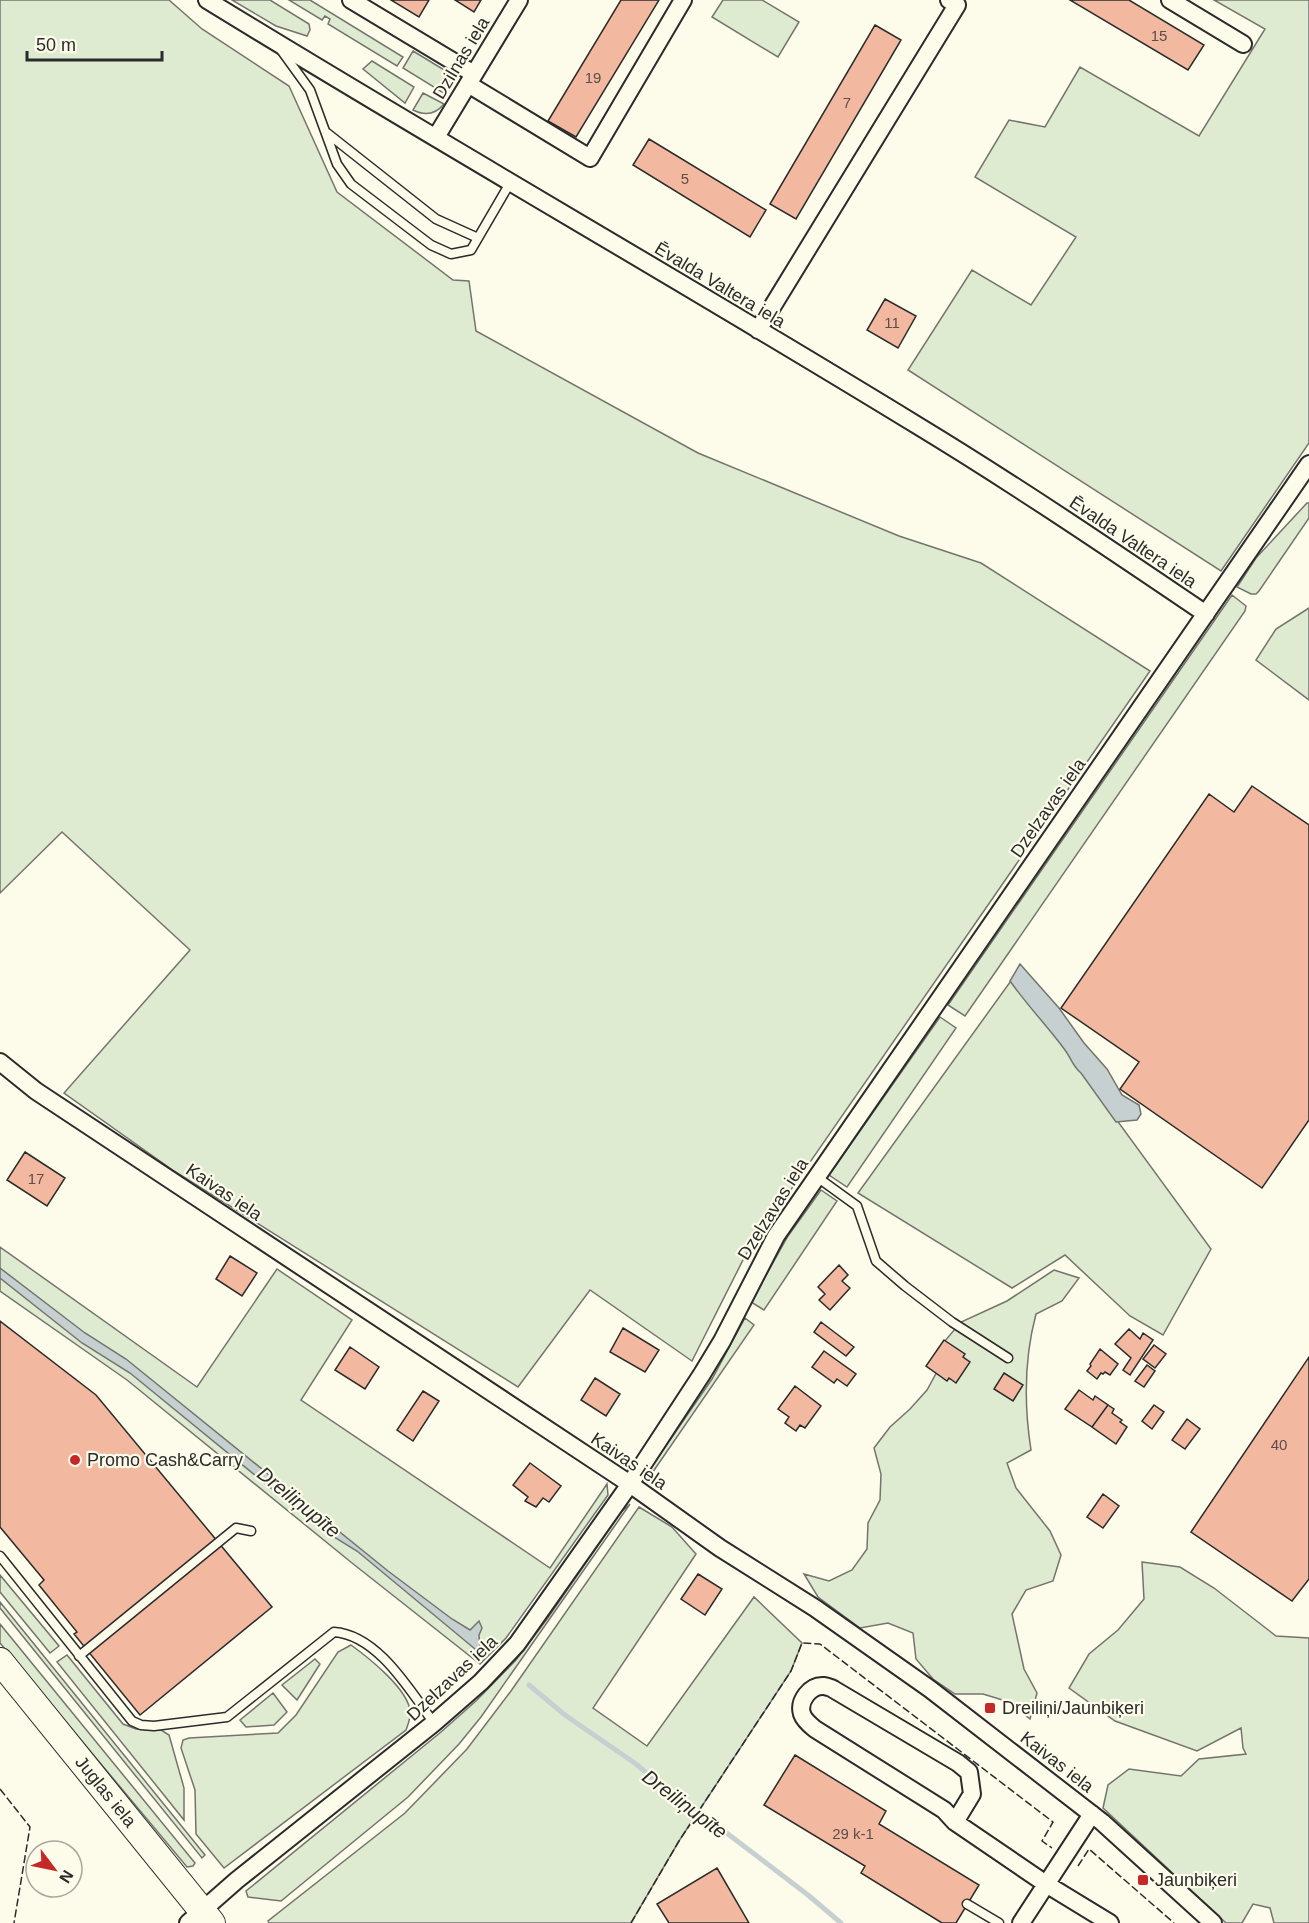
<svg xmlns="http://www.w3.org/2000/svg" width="1309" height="1923" font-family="Arial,sans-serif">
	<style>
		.green { fill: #deebd1; stroke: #74746e; stroke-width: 1.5 }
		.water { fill: #c7d0d0; stroke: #74746e; stroke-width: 1.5 }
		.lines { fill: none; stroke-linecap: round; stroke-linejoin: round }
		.stream { stroke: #c7d0d0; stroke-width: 5 }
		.building { fill: #f2b8a0; stroke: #2b2b2b; stroke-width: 1.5 }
		.service-casing { stroke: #2b2b2b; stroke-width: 11 }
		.minor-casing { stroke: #2b2b2b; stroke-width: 20 }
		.primary-casing { stroke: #2b2b2b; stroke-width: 28 }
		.service { stroke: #fdfbea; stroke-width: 8 }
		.minor { stroke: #fdfbea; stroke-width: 16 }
		.primary { stroke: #fdfbea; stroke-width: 26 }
		.fence { stroke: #2b2b2b; stroke-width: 1.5; stroke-dasharray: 8 3; stroke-linecap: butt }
		.poi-dot { fill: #c62828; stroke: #fdfbea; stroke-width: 2 }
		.labels { text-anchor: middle; stroke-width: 4.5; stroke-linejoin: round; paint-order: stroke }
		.number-label { font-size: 15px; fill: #5d4e48 }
		.street-label { font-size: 18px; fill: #2b2b2b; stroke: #fdfbea }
		.poi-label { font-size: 18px; fill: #2b2b2b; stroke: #fdfbea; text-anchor: start }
		.water-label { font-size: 20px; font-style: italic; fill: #2b2b2b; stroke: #fdfbea }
	</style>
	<rect width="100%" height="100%" fill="#fdfbea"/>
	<path class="green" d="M0,0H169L202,29L289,86L337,192L453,280L469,281L476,331L698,453L899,536L981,563L1150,671L745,1256L692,1361L590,1290L518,1387L174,1171L64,1093L190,950L62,832L0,893Z
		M232,0H270L309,24L310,30L307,36L276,26Z
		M289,0H310L403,57L397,66L328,24L330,19L325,16L322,20Z
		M723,0H762L799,22L778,57L712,17Z
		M1214,0H1309V443L1221,571L908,370L972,270L1031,305L1076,237L975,177L1009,120L1045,127L1080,67L1199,136L1265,29Z
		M413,51L446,71L450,82L445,94L403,68Z
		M372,61L414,87L405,103L363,69Z
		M423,93L444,104C435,115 425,116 413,110Z
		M1307,503H1309V518L1259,591L1256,594H1251L1237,587L1256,558Z
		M1232,595L1246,606L1245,611L965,1016L948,1005Z
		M1309,608V700L1256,660L1276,629Z
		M1013,978L1211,1249L1163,1335L1130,1316L1065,1255L1012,1288L858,1193Z
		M940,1017L956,1028L847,1187L829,1175Z
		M821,1190L837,1201L764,1310L751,1302L788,1236Z
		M0,1247L197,1387L277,1269L352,1320L301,1400L550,1568L607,1484L608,1495L506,1638L480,1664L352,1563L127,1380L0,1291Z
		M1054,1270L1079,1278L1062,1301L1036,1314C1024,1359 1024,1405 1031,1450L1007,1463L1016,1488L1050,1531L1061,1555L1053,1581L1026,1590L1012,1614L1024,1669L1037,1693L1030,1719L1009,1702L983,1694H955L933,1679L916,1659L913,1633L888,1623L860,1628L818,1597L804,1574L829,1581L852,1570L867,1549L868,1523L880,1500L881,1474L874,1448L890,1427L910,1409L927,1390L939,1368L944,1342L961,1322L1007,1301Z
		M745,1318L754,1325L648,1479L650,1469L712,1379Z
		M630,1504L481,1717L459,1744L408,1797L281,1901L248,1897L246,1891L441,1732L477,1700L516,1660L547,1619L621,1512Z
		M639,1507L672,1527L696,1554L593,1708L647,1746L754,1597L802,1643L791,1671L679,1841L631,1923H269L268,1921L405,1813L467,1749L511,1691Z
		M1142,1562L1180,1567L1214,1588L1276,1636L1309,1638V1923H1274L1270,1908L1253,1904L1242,1923H1226L1103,1808L1108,1785L1129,1769L1181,1776L1199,1759L1246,1754L1243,1748L1241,1728L1197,1751L1115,1721L1069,1688L1089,1654L1118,1630L1144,1599Z
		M0,1575L59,1646L50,1653L0,1592Z
		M0,1602L205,1855L202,1858L0,1608Z
		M0,1624L195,1863L193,1866L187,1867L0,1643Z
		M351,1645C369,1658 408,1689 410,1711C411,1718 408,1724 406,1730L224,1868L196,1834L195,1790L181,1748L183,1740L189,1738L278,1733L296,1715L338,1652Z
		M67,1655L123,1724L136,1729L161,1730L169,1735L184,1788V1820L57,1662Z
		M315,1659L320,1664L297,1700L282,1685Z
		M273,1693L287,1712L274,1725L246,1727L240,1720Z"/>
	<path class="water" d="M1020,964L1059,1008L1084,1043L1107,1069L1122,1095L1139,1105L1141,1114L1137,1120L1116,1122L1081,1073C1073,1067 1071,1058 1065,1050C1048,1027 1027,1005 1010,981Z
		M0,1268L85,1333L126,1359L388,1571L452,1619L470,1630L479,1621L482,1628L479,1635L480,1647L475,1649L357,1551L321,1529L130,1373L82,1343L0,1278Z"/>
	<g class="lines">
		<path class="stream" d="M529,1685L565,1715L636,1764L697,1815L728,1834L808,1895L841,1923"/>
	</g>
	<path class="building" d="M391,0H429L419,17Z
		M455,0H481L474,12Z
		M621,0H659L576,137L548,121Z
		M1070,0H1129L1204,45L1188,70Z
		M875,25L901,40L796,219L770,204Z
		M649,139L766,210L750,237L633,165Z
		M885,299L916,316L898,348L867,330Z
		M1252,786L1309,825V1120L1262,1188L1120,1089L1139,1062L1061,1008L1209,794L1234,812Z
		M25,1152L65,1178L47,1206L7,1180Z
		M230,1256L257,1273L242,1296L216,1279Z
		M839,1265L848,1275L842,1281L850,1288L830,1310L819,1300L825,1294L818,1287Z
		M0,1321L96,1395L272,1607L140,1715L74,1634L77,1632L39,1585L44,1580L0,1527Z
		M821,1322L854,1347L846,1356L814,1332Z
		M623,1328L659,1350L645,1372L610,1352Z
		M1129,1329L1140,1339L1143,1333L1153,1340L1130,1375L1123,1370L1131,1358L1115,1344Z
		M944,1340L965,1354L963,1357L970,1362L956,1383L949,1378L947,1381L926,1366Z
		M1154,1345L1166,1354L1155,1368L1143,1359Z
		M350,1347L379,1367L365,1389L335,1370Z
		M1100,1349L1118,1364L1110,1375L1105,1372L1103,1374L1101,1373L1097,1379L1087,1371L1091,1366L1090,1364Z
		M824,1351L856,1374L847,1386L837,1379L834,1383L812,1367Z
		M1309,1357V1579L1292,1601L1191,1532Z
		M1147,1365L1155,1371L1144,1387L1135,1381Z
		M1004,1373L1023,1385L1013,1401L994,1389Z
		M595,1378L620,1394L606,1416L581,1400Z
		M795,1386L821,1406L805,1428L800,1425L796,1431L785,1423L789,1417L778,1409Z
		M1079,1390L1093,1400L1095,1396L1108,1405L1092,1427L1065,1409Z
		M423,1391L439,1401L413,1441L397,1430Z
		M1108,1405L1114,1409L1112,1413L1122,1420L1120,1422L1127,1427L1116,1444L1092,1427Z
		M1154,1405L1164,1412L1152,1429L1142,1421Z
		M1187,1419L1200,1429L1185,1449L1172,1440Z
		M530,1463L561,1486L549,1502L543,1498L536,1507L525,1501L528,1497L513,1485Z
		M1103,1494L1119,1506L1103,1528L1087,1517Z
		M698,1574L722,1589L705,1615L681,1599Z
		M795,1755L886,1811L879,1824L979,1885L956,1923H942L861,1873L865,1866L764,1805Z
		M717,1868L749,1923H669L657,1904Z"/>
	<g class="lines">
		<g class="service-casing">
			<path id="service" d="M281,50L310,90L337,164L351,184L431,245L451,254L471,250L510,183
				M327,133L436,219L478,238
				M817,1177L857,1206L876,1261L905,1286L952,1322L1008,1358
				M0,1556L132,1721L141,1725L154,1726L227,1717L334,1632C378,1635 410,1691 434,1723
				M79,1656L236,1528L251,1531
				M967,1904L999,1923"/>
		</g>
		<g class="minor-casing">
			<path id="minor" d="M207,0C441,144 680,280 915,424C1014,484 1110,549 1206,614
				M351,0L474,74
				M1170,0L1243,44
				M468,84L590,158L683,0
				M436,137L519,0
				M758,330L957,5L949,0
				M0,1062L36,1091L630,1484L720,1548L815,1608L930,1689L1102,1822L1213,1923
				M955,1822L972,1794L969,1772L958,1763L833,1689C833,1688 824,1686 824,1686C810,1685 798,1701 802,1714C804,1720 810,1725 815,1729L944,1810L955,1822L1046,1884L1110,1923
				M188,1923L237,1880L434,1723L481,1682L517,1644L630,1484L702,1374L722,1341L776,1236L1309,464
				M1021,1923L1092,1814"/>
		</g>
		<g class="primary-casing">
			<g id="primary">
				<path id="s1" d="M0,1661L212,1923"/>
			</g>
		</g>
		<use href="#service" class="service"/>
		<use href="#minor" class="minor"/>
		<use href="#primary" class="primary"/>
		<path class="fence" d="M0,1789L30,1827L14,1923
			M1078,1866L1089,1849L1174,1923
			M631,1923L679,1841L791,1671L802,1643L820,1644L1053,1822L1042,1841L1052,1848"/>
	</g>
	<g class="poi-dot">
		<circle cx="75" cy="1460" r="6"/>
		<rect x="984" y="1702" width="12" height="12" rx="3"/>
		<rect x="1137" y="1874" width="12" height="12" rx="3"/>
	</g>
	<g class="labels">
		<g class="number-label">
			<text x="1159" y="41">15</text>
			<text x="593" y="83">19</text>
			<text x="847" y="108">7</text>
			<text x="685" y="184">5</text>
			<text x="892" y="328">11</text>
			<text x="36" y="1184">17</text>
			<text x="1279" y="1450">40</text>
			<text x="853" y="1839">29 k-1</text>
		</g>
		<g class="street-label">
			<text transform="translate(461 58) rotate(-59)" y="6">Dzilnas iela</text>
			<text transform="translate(720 285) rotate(31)" y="6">Ēvalda Valtera iela</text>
			<text transform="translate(1133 542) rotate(34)" y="6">Ēvalda Valtera iela</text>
			<text transform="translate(1048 808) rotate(-55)" y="6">Dzelzavas iela</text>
			<text transform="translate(224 1192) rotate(34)" y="6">Kaivas iela</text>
			<text transform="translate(773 1209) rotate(-58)" y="6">Dzelzavas iela</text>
			<text transform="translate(629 1461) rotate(34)" y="6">Kaivas iela</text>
			<text transform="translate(452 1678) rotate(-43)" y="6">Dzelzavas iela</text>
			<text transform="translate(1057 1762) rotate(38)" y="6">Kaivas iela</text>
			<text dy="6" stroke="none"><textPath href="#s1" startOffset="168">Juglas iela</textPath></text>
		</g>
		<g class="poi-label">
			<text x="87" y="1466">Promo Cash&amp;Carry</text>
			<text x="1002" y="1714">Dreiliņi/Jaunbiķeri</text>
			<text x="1155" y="1886">Jaunbiķeri</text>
		</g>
		<g class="water-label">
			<text transform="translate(299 1502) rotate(39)" y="7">Dreiliņupīte</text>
			<text transform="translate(685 1804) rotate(37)" y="7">Dreiliņupīte</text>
		</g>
	</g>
	<g transform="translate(54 1869) rotate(122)"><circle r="28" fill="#fdfbea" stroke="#a9a89e" stroke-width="1.5"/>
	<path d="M0-4.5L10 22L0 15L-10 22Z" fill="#c62828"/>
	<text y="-9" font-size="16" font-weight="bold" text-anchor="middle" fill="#2b2b2b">N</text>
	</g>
	<path d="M27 51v9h135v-9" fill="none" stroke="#2b2b2b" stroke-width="3"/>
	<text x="36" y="51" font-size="18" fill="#2b2b2b" stroke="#fdfbea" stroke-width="4.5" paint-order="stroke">50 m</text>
</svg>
